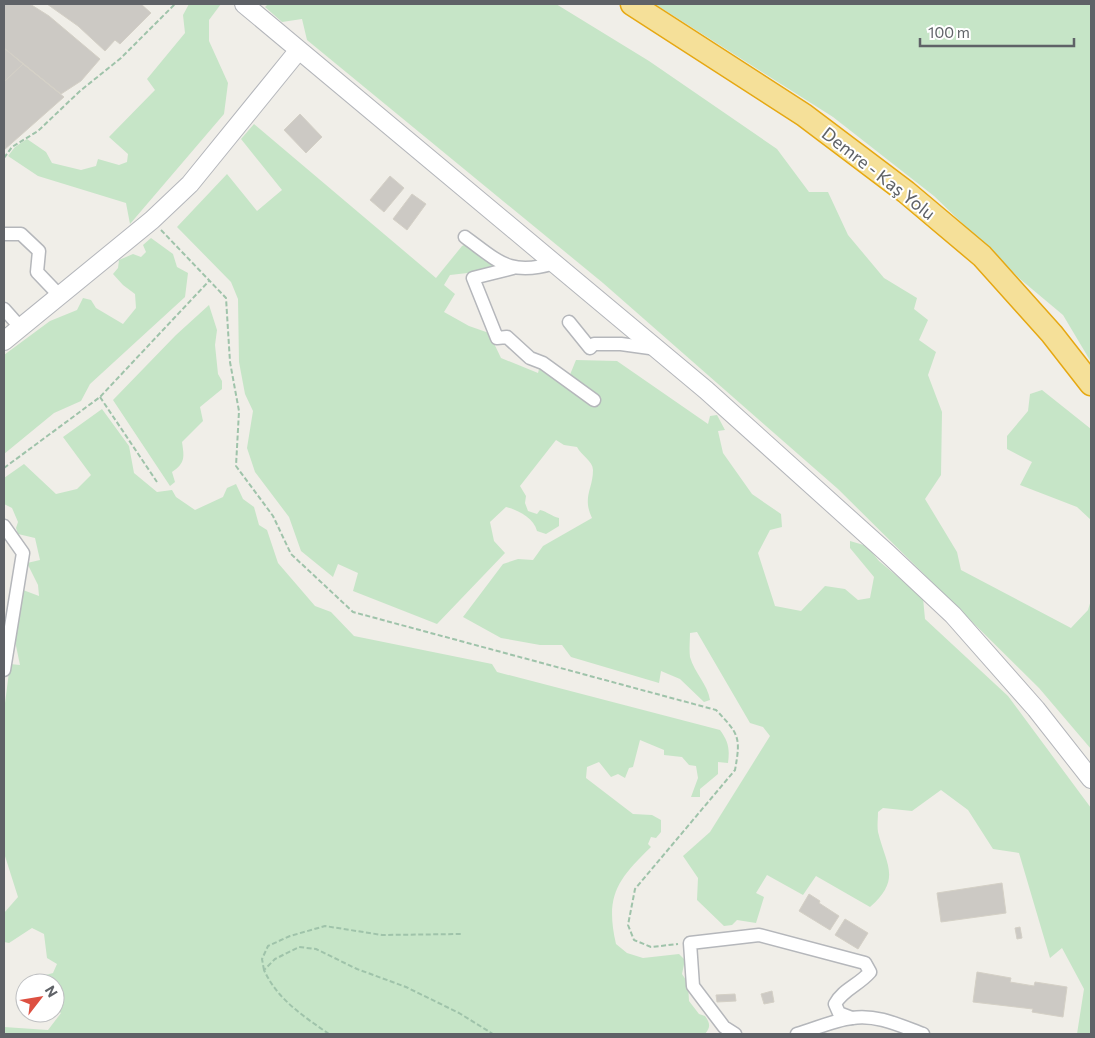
<svg xmlns="http://www.w3.org/2000/svg" width="1095" height="1038" font-family="Commissioner,sans-serif">
<style>
.green{fill:#c6e5c7}
.building{fill:#ccc9c4;stroke:#d4d0c6}
.lines{fill:none;stroke-linecap:round;stroke-linejoin:round}
.street-casing{stroke:#b5b7bb;stroke-width:15}
.secondary-casing{stroke:#b4b6bb;stroke-width:20}
.highway-casing{stroke:#e6a812;stroke-width:25}
.path{stroke:#9fc3aa;stroke-width:2;stroke-dasharray:5 2.5;stroke-linecap:butt}
.street{stroke:#fff;stroke-width:12}
.secondary{stroke:#fff;stroke-width:18}
.highway{stroke:#f5e099;stroke-width:22}
.labels{text-anchor:middle;dominant-baseline:central;stroke-width:4;stroke-linejoin:round;paint-order:stroke}
.street-label{font-size:18px;fill:#5f6267;stroke:#fff}
</style>
<rect width="100%" height="100%" fill="#f0eee8"/>
<g class="green">
<polygon points="189,4 221,4 209,20 209,41 228,83 224,114 130,224 126,203 38,176 8,156 15,147 27,139 46,152 52,163 81,170 96,166 98,159 119,165 127,162 128,154 109,137 155,90 147,79 185,33 183,15"/>
<polygon points="268,4 556,4 649,61 777,149 809,192 828,192 848,235 884,278 917,298 914,309 928,320 919,340 936,352 928,375 942,412 941,475 925,499 957,552 961,570 1071,628 1088,610 1091,600 1091,749 1039,688 838,489 603,283 307,40 302,19 282,22 265,7"/>
<polygon points="655,4 1091,4 1091,362 1063,315 1020,279 934,196 833,117"/>
<path d="M254,124L436,278L462,246L466,244L496,267L494,270L450,275L444,285L455,294L444,312L469,326L489,333L501,358L538,373L540,365L567,382L576,360L617,361L708,424L710,416L717,415L725,430L718,431L723,453L752,494L781,514L782,527L770,530L758,553L775,606L801,611L825,586L845,589L858,600L870,598L874,577L850,548V541L867,546L879,561L923,598L925,619L1008,696L1091,808V1034H1077L1084,989L1062,948L1050,958L1019,853L993,849L968,810L941,790L912,811L883,808L878,812C878,818 877,826 878,832C886,865 902,879 870,907L816,876L803,895L767,875L756,893L764,897L756,923L737,920L732,925L724,926L697,900L698,878L683,856L710,832L770,736L763,727L750,723L697,632L690,633C690,640 689,649 690,657C694,672 708,685 710,700L704,702L680,679L661,671L659,683L571,657L562,645H540L501,638L463,617L503,564L518,559L533,560L543,546L592,518C582,497 593,489 593,470C593,461 581,455 577,447L564,445L556,440L520,486L526,496L525,503L528,511L537,514L540,510C548,512 551,516 559,518V526L546,534L537,531C534,518 518,510 506,507L490,522L494,541L505,553L437,624L353,591L358,573L338,564L333,577L301,551L289,517L255,472L247,448L253,411L245,394L239,362L238,299L231,282L177,227L227,174L257,211L282,190L241,139Z"/>
<polygon points="151,238 173,254 177,267 188,273 185,297 90,384 81,401 54,413 4,454 4,355 50,321 77,310 83,298 91,300 96,308 123,324 136,308 135,294 123,285 113,274 118,268 119,260 133,254 141,257 146,252 143,245"/>
<path d="M209,305L217,330L215,345L218,374L222,381V389L200,407L203,421L182,442C184,456 186,463 172,472L175,482L170,486L113,400L176,335Z"/>
<polygon points="1042,390 1091,429 1091,520 1077,507 1020,485 1032,462 1007,449 1007,436 1028,411 1030,394"/>
<path d="M102,409L129,446L134,473L157,492L172,490L176,497L195,510L223,497L227,488L236,484L243,499L254,507L259,525L267,530L278,563L315,606L331,612L354,636L492,664L497,672L720,730C728,741 730,748 728,763L718,762V774L700,789V797H691L698,778L696,766L689,765L682,757L664,755V750L640,740L633,767L629,768L625,778L618,774L611,777L599,762L587,767L586,778L633,814L652,815L661,820V832L656,838L651,837L648,844L651,847C617,880 605,896 616,944L627,953L643,958L679,954L685,960L682,974L688,983L689,1001L699,1014L705,1016C710,1023 711,1027 705,1034H4V1027L48,1030L61,1013L55,1008V983H48L46,975L53,973L57,964L47,958L44,934L32,928L9,943L4,942V913L18,897L4,853V711L10,664L20,665L15,641L23,590L39,596L38,585L27,563L40,560L35,538L18,534L16,528L18,522L12,508L4,504V478L24,464L56,494L77,489L91,475L63,437Z"/>
</g>
<g class="building">
<polygon points="4,4 30,4 49,16 100,59 81,81 61,94 4,48"/>
<polygon points="47,4 141,4 151,13 120,44 115,40 105,51 78,26"/>
<polygon points="4,48 23,64 4,82"/>
<polygon points="23,64 64,97 4,150 4,82"/>
<polygon points="300,114 322,137 306,153 284,130"/>
<polygon points="390,176 404,188 384,212 370,200"/>
<polygon points="412,194 426,204 407,230 393,219"/>
<polygon points="1002,883 1006,913 941,922 937,893"/>
<polygon points="809,894 820,901 819,903 839,916 830,930 799,911"/>
<polygon points="845,919 868,933 858,949 835,935"/>
<polygon points="1020,927 1022,938 1017,939 1015,928"/>
<polygon points="977,972 1011,978 1010,982 1034,986 1035,982 1067,987 1063,1017 1032,1012 1033,1009 973,1002"/>
<polygon points="772,991 774,1002 764,1004 761,994"/>
<polygon points="735,994 736,1001 717,1002 716,995"/>
</g>
<g class="lines">
<g class="street-casing">
<g id="street">
<polyline points="4,234 21,234 39,251 37,272 59,295"/>
<path d="M465,237C498,261 510,277 554,263"/>
<polyline points="513,268 473,278 497,338 507,337 530,358 543,363 594,400"/>
<polyline points="4,309 20,327"/>
<polyline points="569,322 590,348 594,344 621,344 657,349"/>
<polyline points="4,526 23,553 4,670"/>
<path d="M735,1034L724,1027L693,986L690,943L759,935L865,963L870,972C859,985 842,990 835,1004L839,1013L852,1018"/>
<path d="M797,1034C815,1029 834,1020 852,1018C877,1014 901,1026 923,1034"/>
</g>
</g>
<g class="secondary-casing">
<g id="secondary">
<polyline points="244,4 706,390 887,553 953,615 1036,709 1091,779"/>
<polyline points="4,341 152,220 190,184 298,51"/>
</g>
</g>
<g class="highway-casing">
<polyline id="highway" points="632,4 804,115 906,192 982,256 1052,334 1091,384"/>
</g>
<g class="path">
<polyline points="4,158 12,147 38,131 80,91 121,58 175,4"/>
<path d="M161,230L226,298L230,362L239,411L236,466L273,516L291,554L353,612L716,710C739,734 741,737 735,770L635,889L628,925L634,940L651,947L678,944"/>
<polyline points="100,397 157,482"/>
<polyline points="4,468 100,397 209,281"/>
<polyline points="264,970 262,959 268,946 290,936 325,926 382,935 461,934"/>
<path d="M329,1034C303,1016 277,999 264,970L275,959L299,947L316,949L357,969L406,987L459,1013L493,1034"/>
</g>
<use href="#street" class="street"/>
<use href="#secondary" class="secondary"/>
<use href="#highway" class="highway"/>
</g>
<g class="labels">
<g class="street-label">
<text transform="translate(879 173) rotate(38)">Demre - Kaş Yolu</text>
</g>
</g>
<rect width="1095" height="1038" fill="none" stroke="#5f6267" stroke-width="10"/>
<g transform="translate(40 998) rotate(59)"><circle r="24" fill="#ffffff" stroke="#bfc0c2"/>
<path d="M0-4L9 19L0 12L-9 19Z" fill="#dd5041"/>
<text y="-8" font-size="14" font-weight="bold" text-anchor="middle" fill="#5f6267">N</text>
</g>
<path d="M920 38v8h154v-8" fill="none" stroke="#5f6267" stroke-width="2.5"/>
<text x="928" y="38" font-size="15" fill="#5f6267" stroke="#ffffff" stroke-width="4" paint-order="stroke">100 m</text>
</svg>
